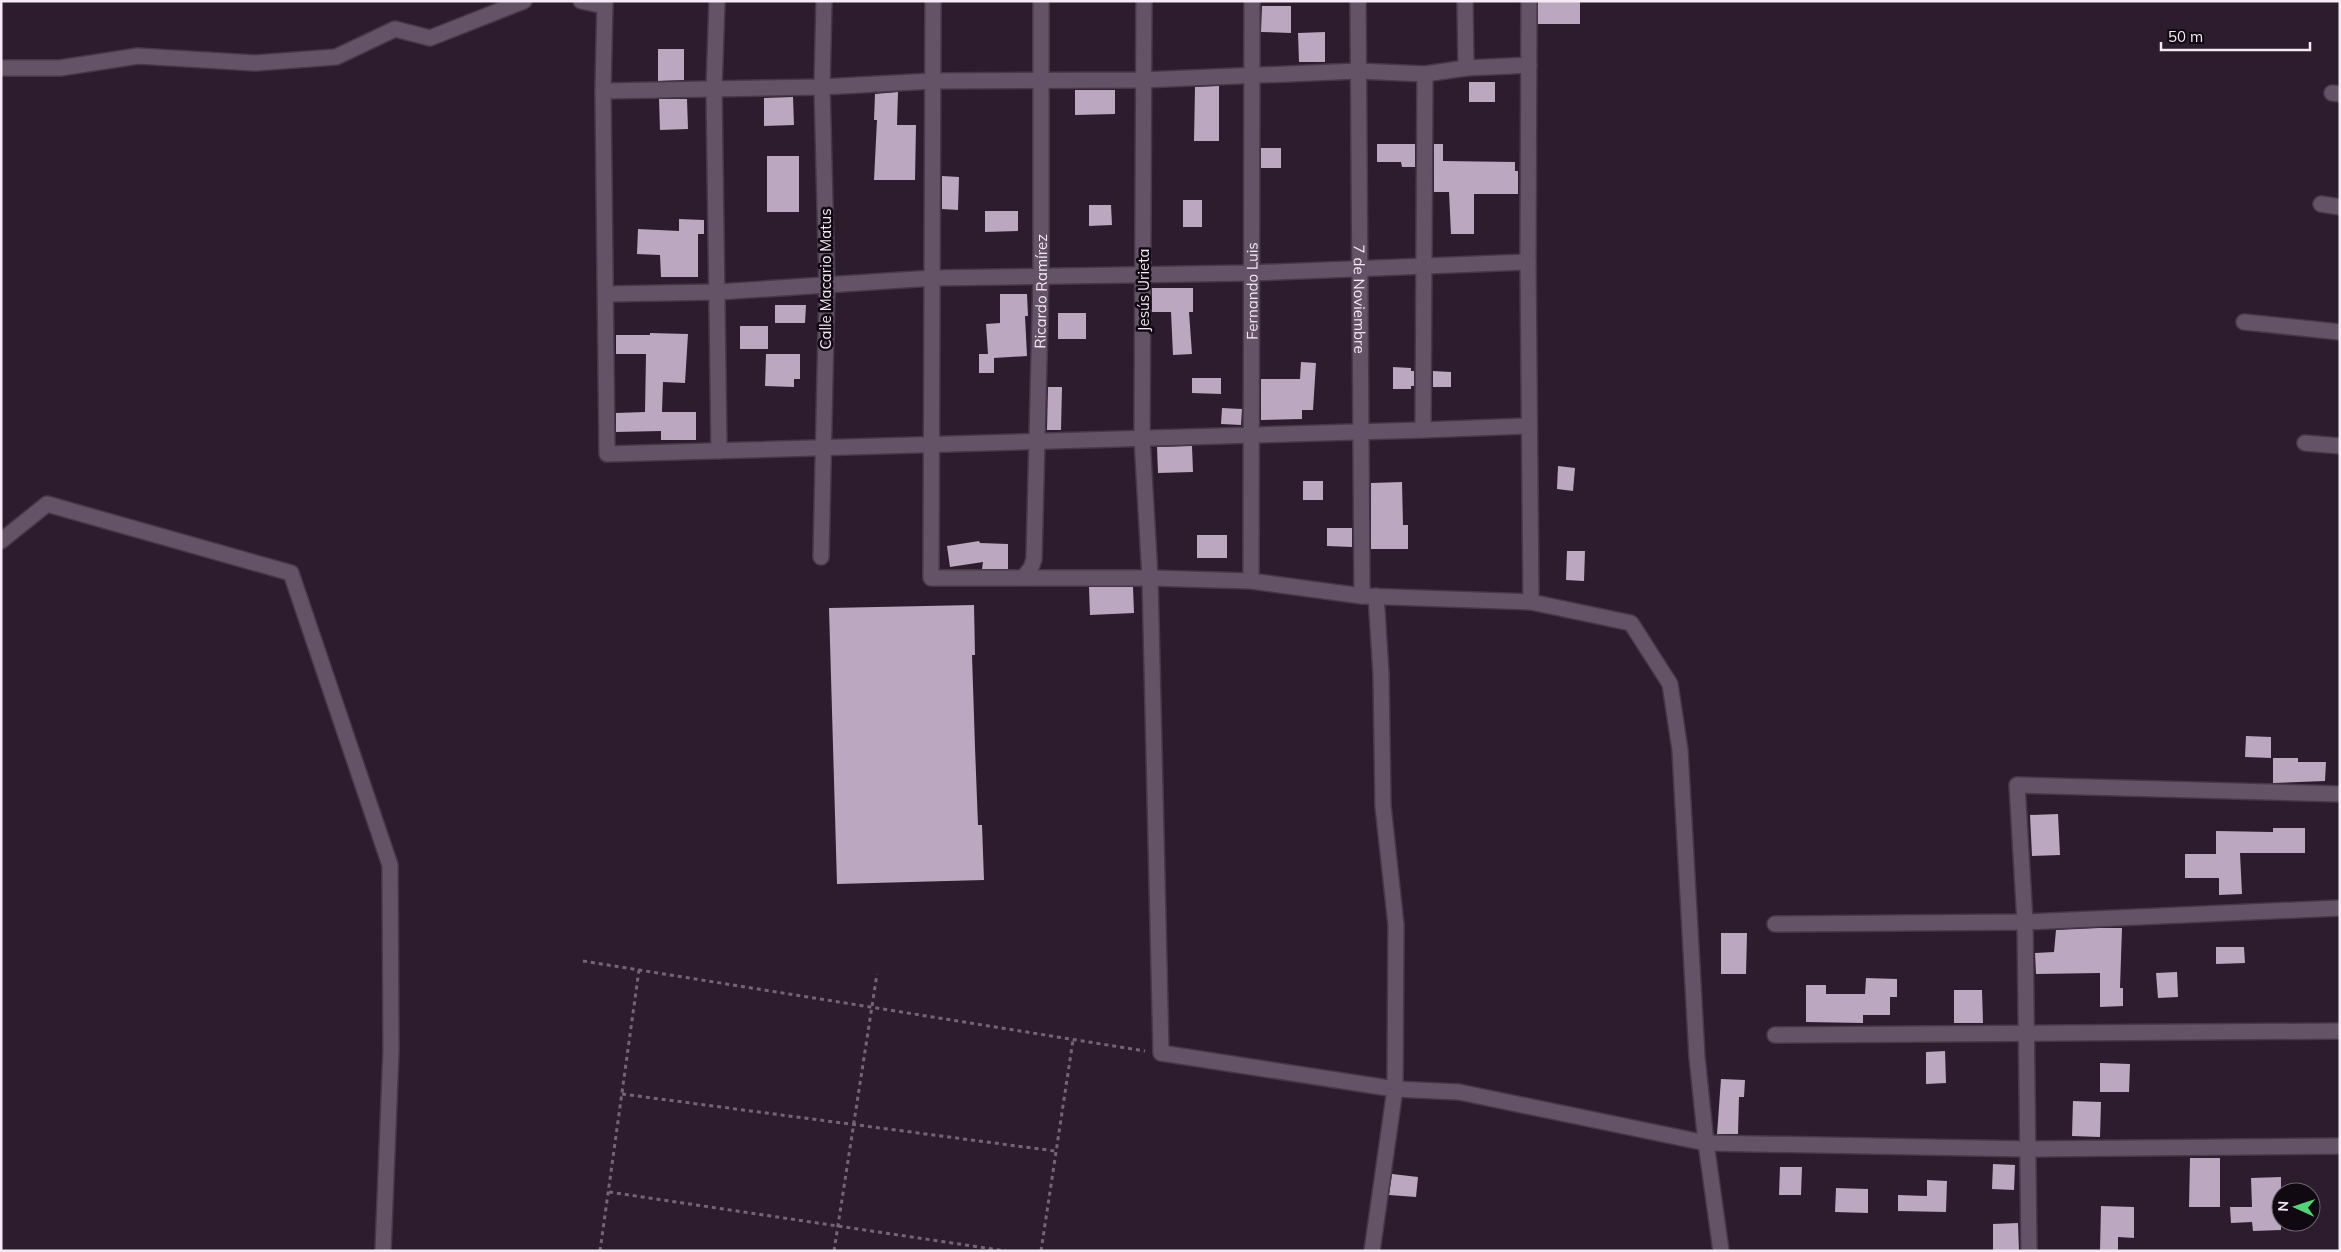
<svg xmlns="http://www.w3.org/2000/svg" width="2341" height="1252" font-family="Mulish,sans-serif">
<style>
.building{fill:#bba7bf}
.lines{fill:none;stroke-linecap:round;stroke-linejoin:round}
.street-casing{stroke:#463847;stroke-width:18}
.path{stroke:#746575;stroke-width:3;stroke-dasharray:4 4;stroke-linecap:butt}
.street{stroke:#645267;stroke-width:15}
.labels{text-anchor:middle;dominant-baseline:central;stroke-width:5;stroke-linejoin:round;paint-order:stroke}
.street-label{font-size:15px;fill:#f5eaf6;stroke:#100911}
</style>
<rect width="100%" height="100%" fill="#2c1c2e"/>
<g class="building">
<rect x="1538" y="1" width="42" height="23"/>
<polygon points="1262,6 1291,6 1291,33 1261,32"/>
<polygon points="1325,32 1325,62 1299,62 1298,33"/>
<polygon points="658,49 684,49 684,80 658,81"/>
<rect x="1469" y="82" width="26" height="20"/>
<polygon points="1219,86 1219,141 1194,141 1195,87"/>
<polygon points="1075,90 1115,90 1115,114 1075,115"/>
<polygon points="898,92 897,125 916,125 915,180 874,180 877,120 874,120 875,94"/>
<polygon points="793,97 794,125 764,126 764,98"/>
<polygon points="659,99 687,99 688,129 660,130"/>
<polygon points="1377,144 1415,144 1415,167 1402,167 1401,162 1377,162"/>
<polygon points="1434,144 1443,144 1443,161 1515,162 1515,171 1518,171 1518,194 1474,194 1474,234 1451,234 1449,192 1434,192"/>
<rect x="1261" y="148" width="20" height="20"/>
<rect x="767" y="156" width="32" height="56"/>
<polygon points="942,176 959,177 958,210 942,209"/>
<rect x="1183" y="200" width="19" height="27"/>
<polygon points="1089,205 1111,205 1112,225 1089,226"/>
<polygon points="985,211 1018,211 1018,231 985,232"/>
<polygon points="679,219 704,220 704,234 698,234 698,277 661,277 660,255 637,254 638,229 679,231"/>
<polygon points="1152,288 1193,288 1193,312 1189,312 1192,354 1173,355 1171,312 1152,312"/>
<polygon points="1000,294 1027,294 1028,316 1025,316 1027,356 994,358 994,373 979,373 979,354 988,354 986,324 1000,323"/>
<polygon points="775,305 806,305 805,323 775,323"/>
<rect x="1058" y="313" width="28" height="26"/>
<rect x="740" y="326" width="28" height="23"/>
<polygon points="650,333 688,334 685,383 663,382 662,412 696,412 696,440 661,440 661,431 616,432 616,413 645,412 646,354 616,354 616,335 650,335"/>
<polygon points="766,354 800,354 800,379 794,379 794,387 765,386"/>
<polygon points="1301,362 1316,363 1313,410 1302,410 1302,419 1261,420 1261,379 1300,379"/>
<polygon points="1393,367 1411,368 1411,371 1414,371 1414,386 1411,386 1411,389 1393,389"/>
<polygon points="1433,371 1451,372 1451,387 1433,387"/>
<polygon points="1192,378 1221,378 1221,394 1192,393"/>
<polygon points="1048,387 1062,387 1061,430 1047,430"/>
<polygon points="1222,408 1242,409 1241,425 1221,424"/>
<polygon points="1192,446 1193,472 1158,473 1157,447"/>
<polygon points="1558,466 1575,468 1573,491 1557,489"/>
<rect x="1303" y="481" width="20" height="19"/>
<polygon points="1402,482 1403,525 1408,525 1408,549 1371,549 1371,483"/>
<polygon points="1327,528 1352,528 1352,547 1327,546"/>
<rect x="1197" y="535" width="30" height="23"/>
<polygon points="979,541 980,543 1008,544 1008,569 982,569 983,562 950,567 947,546"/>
<polygon points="1567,551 1585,551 1584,581 1566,580"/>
<polygon points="1089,587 1133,587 1134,613 1090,615"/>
<polygon points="974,605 975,655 972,655 975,747 978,825 982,825 984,880 837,884 829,608"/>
<polygon points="2246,736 2271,737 2271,758 2245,757"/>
<polygon points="2273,758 2298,758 2298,762 2326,762 2325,781 2273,783"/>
<polygon points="2058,814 2060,855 2032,856 2030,815"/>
<polygon points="2273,828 2305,828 2305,853 2240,853 2242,894 2219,895 2219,878 2185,878 2185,854 2216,854 2216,831 2273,832"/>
<polygon points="2099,928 2122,928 2120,988 2123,988 2123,1006 2100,1007 2100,973 2036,974 2035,953 2054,952 2056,930"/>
<polygon points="1721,933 1747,933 1746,974 1721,974"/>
<polygon points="2216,947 2244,947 2245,963 2216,964"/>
<polygon points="2177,972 2178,997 2158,998 2156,973"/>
<polygon points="1866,978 1897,979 1897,997 1890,997 1890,1015 1863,1015 1863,1023 1806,1022 1806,985 1826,985 1826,994 1865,994"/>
<polygon points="1954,990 1982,990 1983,1023 1954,1023"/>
<polygon points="1945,1051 1946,1083 1926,1084 1926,1052"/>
<polygon points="2100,1063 2130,1064 2129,1092 2100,1092"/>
<polygon points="1721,1079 1745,1080 1744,1097 1739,1097 1738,1134 1717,1134"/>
<polygon points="2073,1101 2101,1102 2100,1137 2072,1136"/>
<polygon points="2190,1158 2220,1158 2220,1207 2189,1207"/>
<polygon points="1993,1164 2015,1165 2014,1190 1992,1189"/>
<polygon points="1780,1167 1802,1167 1801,1195 1779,1195"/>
<polygon points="1392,1174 1418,1177 1416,1197 1389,1195"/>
<polygon points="2281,1177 2281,1230 2253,1231 2252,1222 2231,1223 2230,1207 2252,1207 2251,1178"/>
<polygon points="1927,1180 1947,1181 1946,1212 1898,1211 1898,1195 1927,1196"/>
<polygon points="1836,1188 1868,1189 1868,1213 1835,1212"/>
<polygon points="2101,1206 2134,1207 2134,1238 2118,1237 2118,1251 2100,1251"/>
<polygon points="2018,1223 2019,1251 1993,1251 1993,1224"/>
</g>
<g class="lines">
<g class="street-casing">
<g id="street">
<polyline points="581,1 604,6 604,1"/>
<polyline points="605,1 603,91 607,454 1423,430"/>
<polyline points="717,1 714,89 719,451"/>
<polyline points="933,1 931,578 1150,578 1251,581 1362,596 1531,602 1631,623 1670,684 1680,750 1697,1057 1706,1143 1721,1251"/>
<polyline points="1144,1 1142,438 1150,578 1161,1053 1395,1089 1459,1092 1706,1143 2028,1149 2340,1146"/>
<path id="s1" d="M1358,1L1362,596"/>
<polyline points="1465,1 1466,68"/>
<polyline points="1529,1 1528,262 1531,602"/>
<polyline points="1,68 60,68 138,56 255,63 336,57 395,29 430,38 524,1"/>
<polyline points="1425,74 1423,430 1529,426"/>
<polyline points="603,91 822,87 933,81 1142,80 1358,71 1425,74 1466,68 1529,65"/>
<polyline points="2332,93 2340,94"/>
<polyline points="2321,204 2340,207"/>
<polyline points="606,294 718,292 933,278 1250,273 1528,262"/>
<polyline points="2244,322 2340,332"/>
<polyline points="2305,443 2340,446"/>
<polyline points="1,541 47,504 291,573 390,865 391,1050 383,1251"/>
<polyline points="821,557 827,285 822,87 824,1"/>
<path id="s2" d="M1023,578L1031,568L1034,559L1041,278V1"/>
<path id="s3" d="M1251,581L1252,1"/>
<polyline points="1775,924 2025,922 2340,908"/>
<polyline points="1775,1035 2340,1031"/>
<polyline points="1372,1251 1395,1089 1396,925 1383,806 1381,674 1376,596"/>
<polyline points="2029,1251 2025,922 2017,785 2340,794"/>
</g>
</g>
<g class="path">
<polyline points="583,961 1145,1051"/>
<polyline points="622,1094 1055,1151"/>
<polyline points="609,1192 1006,1251"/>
<polyline points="600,1251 639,970"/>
<polyline points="834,1251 877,974"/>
<polyline points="1041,1251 1073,1040"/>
</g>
<use href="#street" class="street"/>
</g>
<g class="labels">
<g class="street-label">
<text transform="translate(825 279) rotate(-90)">Calle Macario Matus</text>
<text transform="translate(1143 290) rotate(-90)">Jesús Urieta</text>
<text stroke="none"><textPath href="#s2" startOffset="290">Ricardo Ramírez</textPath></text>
<text stroke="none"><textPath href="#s3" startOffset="290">Fernando Luis</textPath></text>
<text stroke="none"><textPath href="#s1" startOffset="298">7 de Noviembre</textPath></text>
</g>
</g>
<rect width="2341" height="1252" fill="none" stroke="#f5eaf6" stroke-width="5"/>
<g transform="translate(2296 1207) rotate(273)"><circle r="24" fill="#100911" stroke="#6c636d"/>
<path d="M0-4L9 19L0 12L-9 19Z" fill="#50d674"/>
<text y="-8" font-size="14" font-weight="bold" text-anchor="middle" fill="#f5eaf6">N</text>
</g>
<path d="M2161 42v8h149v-8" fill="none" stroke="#f5eaf6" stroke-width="2.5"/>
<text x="2168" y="42" font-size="15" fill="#f5eaf6" stroke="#100911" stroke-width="4" paint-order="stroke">50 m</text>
</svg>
